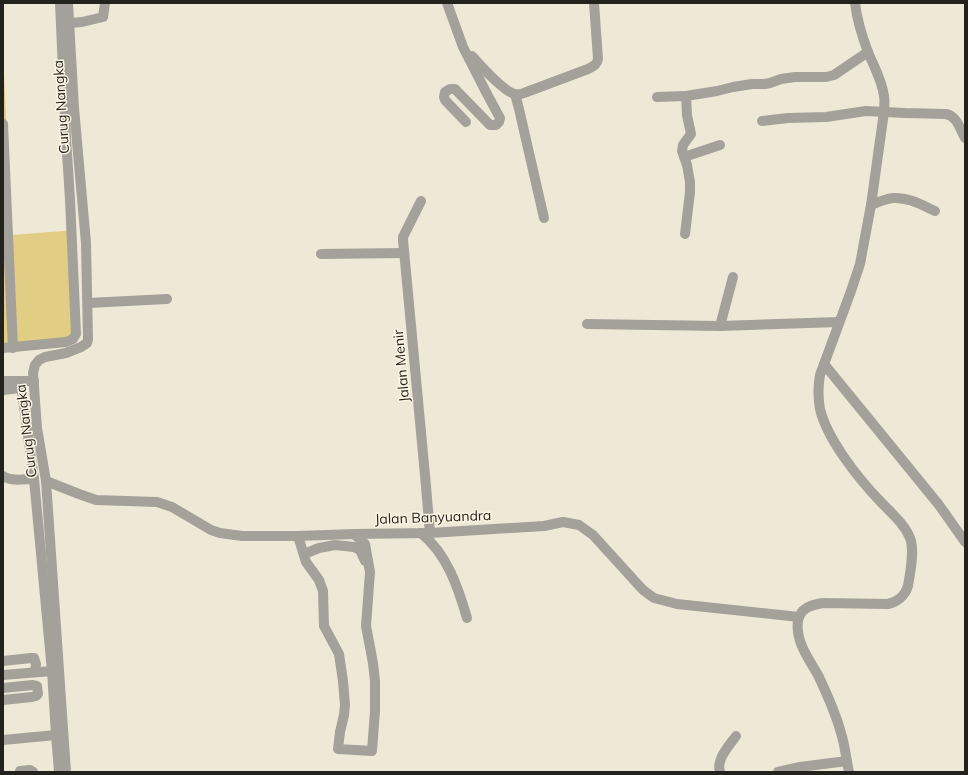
<svg xmlns="http://www.w3.org/2000/svg" width="968" height="775" font-family="Mulish,sans-serif">
<style>
.green{fill:#e2cd85}
.lines{fill:none;stroke-linecap:round;stroke-linejoin:round}
.minor{stroke:#a4a19a;stroke-width:10}
.labels{text-anchor:middle;dominant-baseline:central;stroke-width:3;stroke-linejoin:round;paint-order:stroke}
.street-label{font-size:14px;fill:#24221c;stroke:#fbf6e4}
</style>
<rect width="100%" height="100%" fill="#eee9d7"/>
<polygon class="green" points="3,53 12,235 76,230 77,339 3,349"/>
<g class="lines">
<g class="minor">
<polyline points="447,3 463,47 486,92 500,118 499,122 496,125 490,125 455,89 450,89 445,92 444,97 445,100 466,122"/>
<polyline points="70,23 82,22 103,17 105,3"/>
<path d="M472,56C480,65 503,91 515,94C517,95 521,94 524,93L588,69C593,66 597,65 598,59L594,3"/>
<polyline points="515,94 519,109 544,218"/>
<polyline points="657,97 686,96"/>
<path d="M762,121L788,118L826,117L866,111L905,113L946,114C957,116 960,129 965,138"/>
<polyline points="3,124 13,348"/>
<polyline points="684,157 720,145"/>
<polyline points="421,201 403,237 403,240 425,475 430,533"/>
<path d="M871,205C878,202 885,199 893,198C908,197 922,205 935,211"/>
<polyline points="685,234 690,192 690,182 687,165 682,151 683,145 691,134 687,115 686,96 717,91 733,87 752,84 765,84 770,83 781,79 795,77 826,77 834,75 868,52"/>
<polyline points="321,254 404,253"/>
<polyline points="88,303 167,299"/>
<polyline points="587,324 720,326 839,322"/>
<polyline points="720,326 733,277"/>
<polyline points="3,348 66,342 73,339 76,334 70,199 66,138 60,3"/>
<polyline points="824,364 939,505 965,542"/>
<polyline points="3,381 34,381"/>
<polyline points="3,390 20,388 22,392 34,479 52,671 3,675"/>
<path d="M3,476C11,482 25,479 34,479"/>
<polyline points="46,481 79,494 96,500 157,502 172,507 211,530 220,533 242,536 298,536 354,534 430,533 544,526 563,522 579,525 593,535 643,590 654,598 677,604 799,617"/>
<path d="M421,533C447,554 458,587 467,618"/>
<polyline points="298,536 306,562 319,580 323,591 324,626 339,654 343,681 345,705 344,715 340,732 338,749 372,751 375,711 375,681 373,663 366,626 370,572 365,544 354,534"/>
<polyline points="304,554 319,548 335,545 354,547 360,550 365,561"/>
<polyline points="3,661 31,658 34,658 36,664 35,672"/>
<polyline points="3,688 33,685 37,686 38,694 36,696 32,697 3,700"/>
<polyline points="56,735 59,772"/>
<polyline points="3,740 56,735 52,671"/>
<polyline points="20,771 30,770 33,772"/>
<polyline points="66,772 46,481 37,428 33,373 35,365 39,360 45,357 66,353 81,347 87,343 88,339 86,243 74,108 68,3"/>
<path d="M720,772C716,759 729,746 736,736"/>
<polyline points="778,772 800,767 847,761"/>
<path d="M849,772C846,759 845,745 841,733C836,714 826,692 818,675C809,659 795,641 798,621C800,608 811,605 823,603L888,604C897,602 905,596 908,586C910,573 915,551 910,538C904,523 890,512 879,500C858,478 827,439 820,409C818,398 818,386 820,375L851,291L860,264L871,205L884,112C884,107 885,101 884,96C882,80 874,67 868,52C862,36 857,20 855,3"/>
</g>
</g>
<g class="labels">
<g class="street-label">
<text transform="translate(61 107) rotate(-94)">Curug Nangka</text>
<text transform="translate(401 366) rotate(-95)">Jalan Menir</text>
<text transform="translate(26 431) rotate(-97)">Curug Nangka</text>
<text transform="translate(433 517) rotate(-2)">Jalan Banyuandra</text>
</g>
</g>
<rect width="968" height="775" fill="none" stroke="#24221c" stroke-width="8"/>
</svg>
